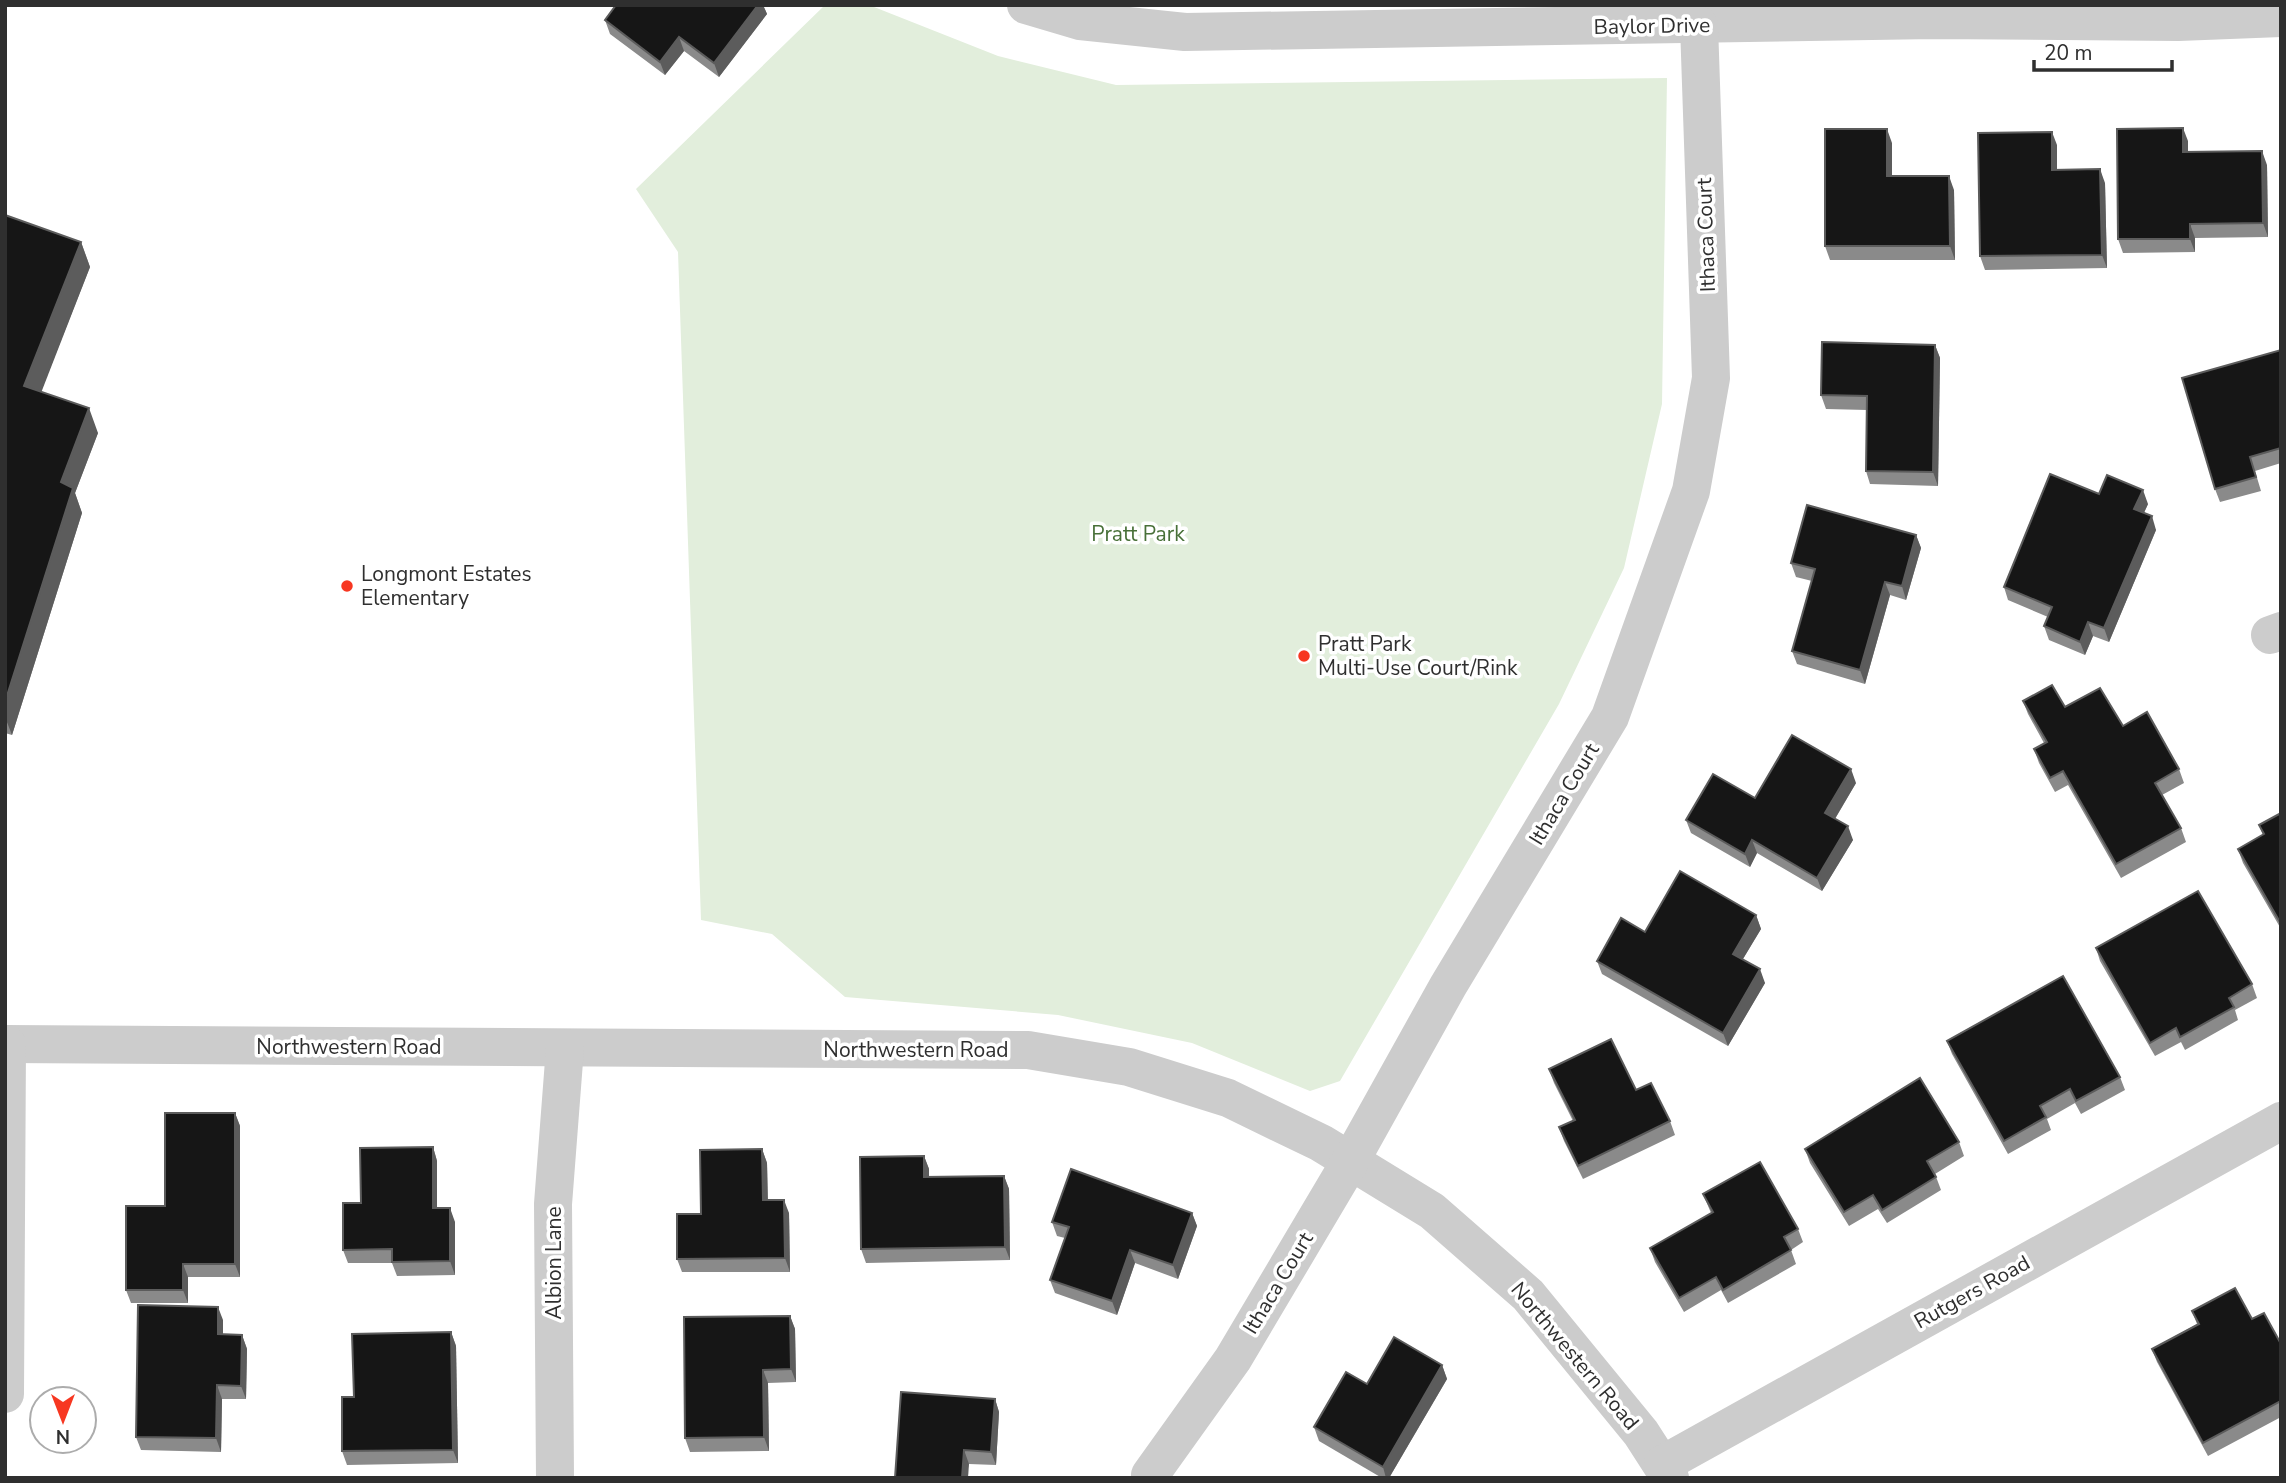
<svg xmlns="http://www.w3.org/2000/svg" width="2286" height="1483" font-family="'Nunito Sans',sans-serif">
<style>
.green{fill:#e2eedc}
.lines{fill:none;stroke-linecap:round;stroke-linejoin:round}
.minor{stroke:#ccc;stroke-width:38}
.wall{fill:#8a8a8a}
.shaded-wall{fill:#5c5c5c}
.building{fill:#161616;stroke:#5c5c5c;stroke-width:2}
.poi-dot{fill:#f73721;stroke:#fff;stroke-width:2.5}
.labels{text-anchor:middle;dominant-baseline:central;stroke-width:7;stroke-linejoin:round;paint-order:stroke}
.street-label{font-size:21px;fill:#2f2f2f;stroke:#fff}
.park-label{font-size:21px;fill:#487038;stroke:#fff}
.poi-label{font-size:21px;fill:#2f2f2f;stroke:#fff;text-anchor:start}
</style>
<rect width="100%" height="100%" fill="#fff"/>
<polygon class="green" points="825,5 869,5 998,56 1116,85 1667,78 1662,404 1624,568 1559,704 1340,1081 1310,1091 1192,1043 1058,1015 845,997 772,934 701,920 678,252 636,189"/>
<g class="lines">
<g class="minor">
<polyline points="1026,5 1080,21 1185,32 1934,20 2178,22 2281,18"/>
<polyline points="2270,635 2281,631"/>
<polyline points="5,1044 1028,1050 1129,1067 1228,1098 1321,1143 1432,1211 1528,1295 1641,1433 1670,1478"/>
<polyline points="5,1394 7,1044"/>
<polyline points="1663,1464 2281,1121"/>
<polyline points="1150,1475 1233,1359 1351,1160 1448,986 1610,717 1691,491 1711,378 1699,25"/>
<polyline points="555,1478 553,1204 565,1048"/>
</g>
</g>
<g class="wall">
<polygon points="616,5 763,5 767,14 719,77 684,51 665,75 610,34 605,20"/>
<polygon points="2188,141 2188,152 2267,165 2268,237 2195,238 2195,252 2123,253 2118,239"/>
<polygon points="1892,143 1892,176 1954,190 1955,260 1830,260 1825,246"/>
<polygon points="2057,145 2057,170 2105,183 2107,268 1985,270 1980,256"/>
<polygon points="5,215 81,242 90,267 41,391 98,433 75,493 82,513 12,735 5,733"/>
<polygon points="1935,345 1940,358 1938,486 1870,484 1866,471 1867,410 1826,409 1821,395"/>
<polygon points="2281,350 2281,463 2255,471 2261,491 2220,502 2215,489"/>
<polygon points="2099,494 2148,504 2144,513 2156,530 2109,642 2093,636 2085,655 2049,640 2044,626 2048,617 2008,600 2004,587"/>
<polygon points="1916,535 1921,548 1906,600 1890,595 1865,684 1797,664 1792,651 1812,581 1796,577 1791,563"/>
<polygon points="2023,701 2065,707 2123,726 2179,769 2184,783 2162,795 2181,828 2186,842 2121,878 2068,785 2055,792 2039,763 2034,749 2044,743 2028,714"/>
<polygon points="1856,783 1835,819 1853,840 1822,891 1757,853 1750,867 1691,833 1686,820 1755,798"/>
<polygon points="2281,813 2281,929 2243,863 2238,849 2263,835 2259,825"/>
<polygon points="1756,915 1761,929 1743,959 1765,983 1728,1046 1602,974 1597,961 1645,932"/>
<polygon points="2096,948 2252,984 2257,998 2235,1010 2238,1020 2185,1050 2181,1042 2155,1056 2100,961"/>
<polygon points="1947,1041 2120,1077 2125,1090 2081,1114 2075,1103 2047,1119 2051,1130 2008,1154 1952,1054"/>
<polygon points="1549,1069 1636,1090 1670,1121 1675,1135 1583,1179 1564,1141 1559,1127 1573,1121 1554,1083"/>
<polygon points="235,1113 240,1126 240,1277 188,1277 188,1303 131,1303 126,1290 165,1206"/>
<polygon points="1959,1142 1964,1156 1935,1174 1941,1190 1887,1223 1878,1209 1849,1226 1810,1163 1805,1149"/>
<polygon points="433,1147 437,1161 437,1208 455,1222 455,1275 397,1276 392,1263 348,1263 343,1250 361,1203"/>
<polygon points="762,1149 767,1163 768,1200 789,1213 790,1272 682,1272 677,1259 701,1214"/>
<polygon points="924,1156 929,1169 929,1177 1004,1176 1009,1189 1010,1260 866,1263 861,1249"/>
<polygon points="1703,1194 1798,1229 1803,1242 1791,1250 1796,1264 1728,1303 1721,1290 1684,1312 1655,1262 1650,1248 1711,1213"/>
<polygon points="1192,1213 1197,1226 1178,1279 1135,1263 1117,1315 1055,1293 1050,1280 1065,1238 1057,1236 1052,1222"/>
<polygon points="2192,1311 2252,1319 2281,1344 2281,1417 2208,1456 2157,1362 2152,1349 2197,1324"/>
<polygon points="790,1316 795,1329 796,1382 768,1383 769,1451 690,1452 685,1438"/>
<polygon points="223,1320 223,1334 242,1335 247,1349 246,1399 222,1399 221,1452 141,1450 136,1437"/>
<polygon points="451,1332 456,1346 458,1463 347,1465 342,1451 354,1397"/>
<polygon points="1442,1365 1447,1379 1389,1478 1382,1478 1319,1441 1314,1427 1367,1384"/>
<polygon points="995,1399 999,1412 996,1465 969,1464 895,1478"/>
</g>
<g class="shaded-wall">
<polygon points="758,5 763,5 767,14 719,77 714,63"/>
<polygon points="679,37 684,51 665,75 660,62"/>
<polygon points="2183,128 2188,141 2188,166 2183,152"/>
<polygon points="1887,129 1892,143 1892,190 1887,176"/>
<polygon points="2052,132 2057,145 2057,184 2052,170"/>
<polygon points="2262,151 2267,165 2268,237 2263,223"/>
<polygon points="2100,169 2105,183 2107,268 2102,255"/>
<polygon points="1949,176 1954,190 1955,260 1950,246"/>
<polygon points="2190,224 2195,238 2195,252 2190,239"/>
<polygon points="81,242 90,267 34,411 24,386"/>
<polygon points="1935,345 1940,358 1938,486 1933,472"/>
<polygon points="89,408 98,433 75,493 82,513 12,735 5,717 5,702 61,482"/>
<polygon points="2143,490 2148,504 2139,523 2134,509"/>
<polygon points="2152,516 2156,530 2109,642 2104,628"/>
<polygon points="1916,535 1921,548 1906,600 1902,586"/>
<polygon points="1885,582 1890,595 1865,684 1860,670"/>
<polygon points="2088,622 2093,636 2085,655 2080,642"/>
<polygon points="1851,769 1856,783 1830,827 1825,813"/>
<polygon points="1848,826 1853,840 1822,891 1817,878"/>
<polygon points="1752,840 1757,853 1750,867 1745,854"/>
<polygon points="1756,915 1761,929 1738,967 1733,954"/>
<polygon points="1760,969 1765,983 1728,1046 1723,1033"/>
<polygon points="235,1113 240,1126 240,1277 235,1264"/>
<polygon points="433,1147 437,1161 437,1222 433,1208"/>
<polygon points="762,1149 767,1163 768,1213 763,1200"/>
<polygon points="924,1156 929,1169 929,1191 924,1177"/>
<polygon points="1004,1176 1009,1189 1010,1260 1005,1247"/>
<polygon points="784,1200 789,1213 790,1272 785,1258"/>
<polygon points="450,1208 455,1222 455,1275 450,1261"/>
<polygon points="1192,1213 1197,1226 1178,1279 1173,1265"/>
<polygon points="1130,1250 1135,1263 1117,1315 1112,1301"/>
<polygon points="183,1264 188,1277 188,1303 183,1290"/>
<polygon points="218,1307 223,1320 223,1348 218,1334"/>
<polygon points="790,1316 795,1329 796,1382 791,1369"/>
<polygon points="451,1332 456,1346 458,1463 453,1450"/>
<polygon points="242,1335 247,1349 246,1399 241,1386"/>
<polygon points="1442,1365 1447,1379 1389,1478 1386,1478 1383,1467"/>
<polygon points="763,1370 768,1383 769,1451 764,1437"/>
<polygon points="217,1385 222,1399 221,1452 216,1438"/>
<polygon points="995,1399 999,1412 996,1465 991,1452"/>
<polygon points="964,1450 969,1464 968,1478 962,1478"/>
</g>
<g class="building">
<polygon points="616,5 758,5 714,63 679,37 660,62 605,20"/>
<polygon points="2183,128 2183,152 2262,151 2263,223 2190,224 2190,239 2118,239 2117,129"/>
<polygon points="1825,129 1887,129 1887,176 1949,176 1950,246 1825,246"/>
<polygon points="2052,132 2052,170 2100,169 2102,255 1980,256 1978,133"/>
<polygon points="5,215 81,242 24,386 89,408 61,482 73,488 5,702"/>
<polygon points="1822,342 1935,345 1933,472 1866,471 1867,396 1821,395"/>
<polygon points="2281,350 2281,448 2250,457 2256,477 2215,489 2182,378"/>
<polygon points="2050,474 2099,494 2107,475 2143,490 2134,509 2152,516 2104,628 2088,622 2080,642 2044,626 2052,607 2004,587"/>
<polygon points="1807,505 1916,535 1902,586 1885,582 1860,670 1792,651 1815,569 1791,563"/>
<polygon points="2052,685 2065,707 2100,688 2123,726 2147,712 2179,769 2155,783 2181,828 2116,864 2063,771 2050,778 2034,749 2047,742 2023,701"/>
<polygon points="1792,735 1851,769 1825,813 1848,826 1817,878 1752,840 1745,854 1686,820 1713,774 1755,798"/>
<polygon points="2281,813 2281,924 2238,849 2264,834 2259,825"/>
<polygon points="1680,871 1756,915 1733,954 1760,969 1723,1033 1597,961 1621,918 1645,932"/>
<polygon points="2198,891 2252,984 2229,998 2234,1007 2180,1037 2176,1028 2150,1043 2096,948"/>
<polygon points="2063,976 2120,1077 2076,1101 2070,1089 2040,1106 2046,1117 2004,1141 1947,1041"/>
<polygon points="1611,1039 1636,1090 1651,1083 1670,1121 1578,1166 1559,1127 1575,1120 1549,1069"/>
<polygon points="1920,1078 1959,1142 1927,1161 1936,1177 1882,1210 1873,1195 1844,1212 1805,1149"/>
<polygon points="165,1113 235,1113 235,1264 183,1264 183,1290 126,1290 126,1206 165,1206"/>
<polygon points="433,1147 433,1208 450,1208 450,1261 392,1262 392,1249 343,1250 343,1203 361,1203 360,1148"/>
<polygon points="762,1149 763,1200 784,1200 785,1258 677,1259 677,1214 701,1214 700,1150"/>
<polygon points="924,1156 924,1177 1004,1176 1005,1247 861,1249 860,1157"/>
<polygon points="1760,1162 1798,1229 1784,1237 1791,1250 1723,1290 1716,1277 1679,1298 1650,1248 1713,1212 1703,1194"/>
<polygon points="1071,1169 1192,1213 1173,1265 1130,1250 1112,1301 1050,1280 1069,1227 1052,1222"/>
<polygon points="2235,1288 2252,1319 2264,1313 2281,1344 2281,1401 2203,1443 2152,1349 2199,1324 2192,1311"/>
<polygon points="138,1305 218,1307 218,1334 242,1335 241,1386 217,1385 216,1438 136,1437"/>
<polygon points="790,1316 791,1369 763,1370 764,1437 685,1438 684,1317"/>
<polygon points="451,1332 453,1450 342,1451 342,1397 354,1397 352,1334"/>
<polygon points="1394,1337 1442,1365 1383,1467 1314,1427 1346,1372 1367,1384"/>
<polygon points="901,1392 995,1399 991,1452 964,1450 962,1478 895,1478"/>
</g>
<g class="poi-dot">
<circle cx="347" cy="586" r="7"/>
<circle cx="1304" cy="656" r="7"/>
</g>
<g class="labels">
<g class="street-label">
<text transform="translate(1652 26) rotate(-1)">Baylor Drive</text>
<text transform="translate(1706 235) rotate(-92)">Ithaca Court</text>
<text transform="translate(1564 794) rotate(-59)">Ithaca Court</text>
<text x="349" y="1047">Northwestern Road</text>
<text x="916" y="1050">Northwestern Road</text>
<text transform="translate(554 1263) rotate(-90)">Albion Lane</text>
<text transform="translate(1278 1283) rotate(-59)">Ithaca Court</text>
<text transform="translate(1972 1292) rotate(-29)">Rutgers Road</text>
<text transform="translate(1575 1356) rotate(50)">Northwestern Road</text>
</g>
<g class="park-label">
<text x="1138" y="534">Pratt Park</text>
</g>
<g class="poi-label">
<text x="361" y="574">Longmont Estates<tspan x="361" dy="24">Elementary</tspan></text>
<text x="1318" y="644">Pratt Park<tspan x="1318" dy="24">Multi-Use Court/Rink</tspan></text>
</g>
</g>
<rect width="2286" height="1483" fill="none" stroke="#2f2f2f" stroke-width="14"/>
<g transform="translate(63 1420) rotate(180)"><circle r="33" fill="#ffffff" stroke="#acacac" stroke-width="2"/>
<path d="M0-5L12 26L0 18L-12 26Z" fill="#f73721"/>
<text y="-10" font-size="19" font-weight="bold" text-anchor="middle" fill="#2f2f2f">N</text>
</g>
<path d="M2034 60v10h138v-10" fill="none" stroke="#2f2f2f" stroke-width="3.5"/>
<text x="2044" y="60" font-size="21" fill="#2f2f2f" stroke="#ffffff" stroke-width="5" paint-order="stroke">20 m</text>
</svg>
